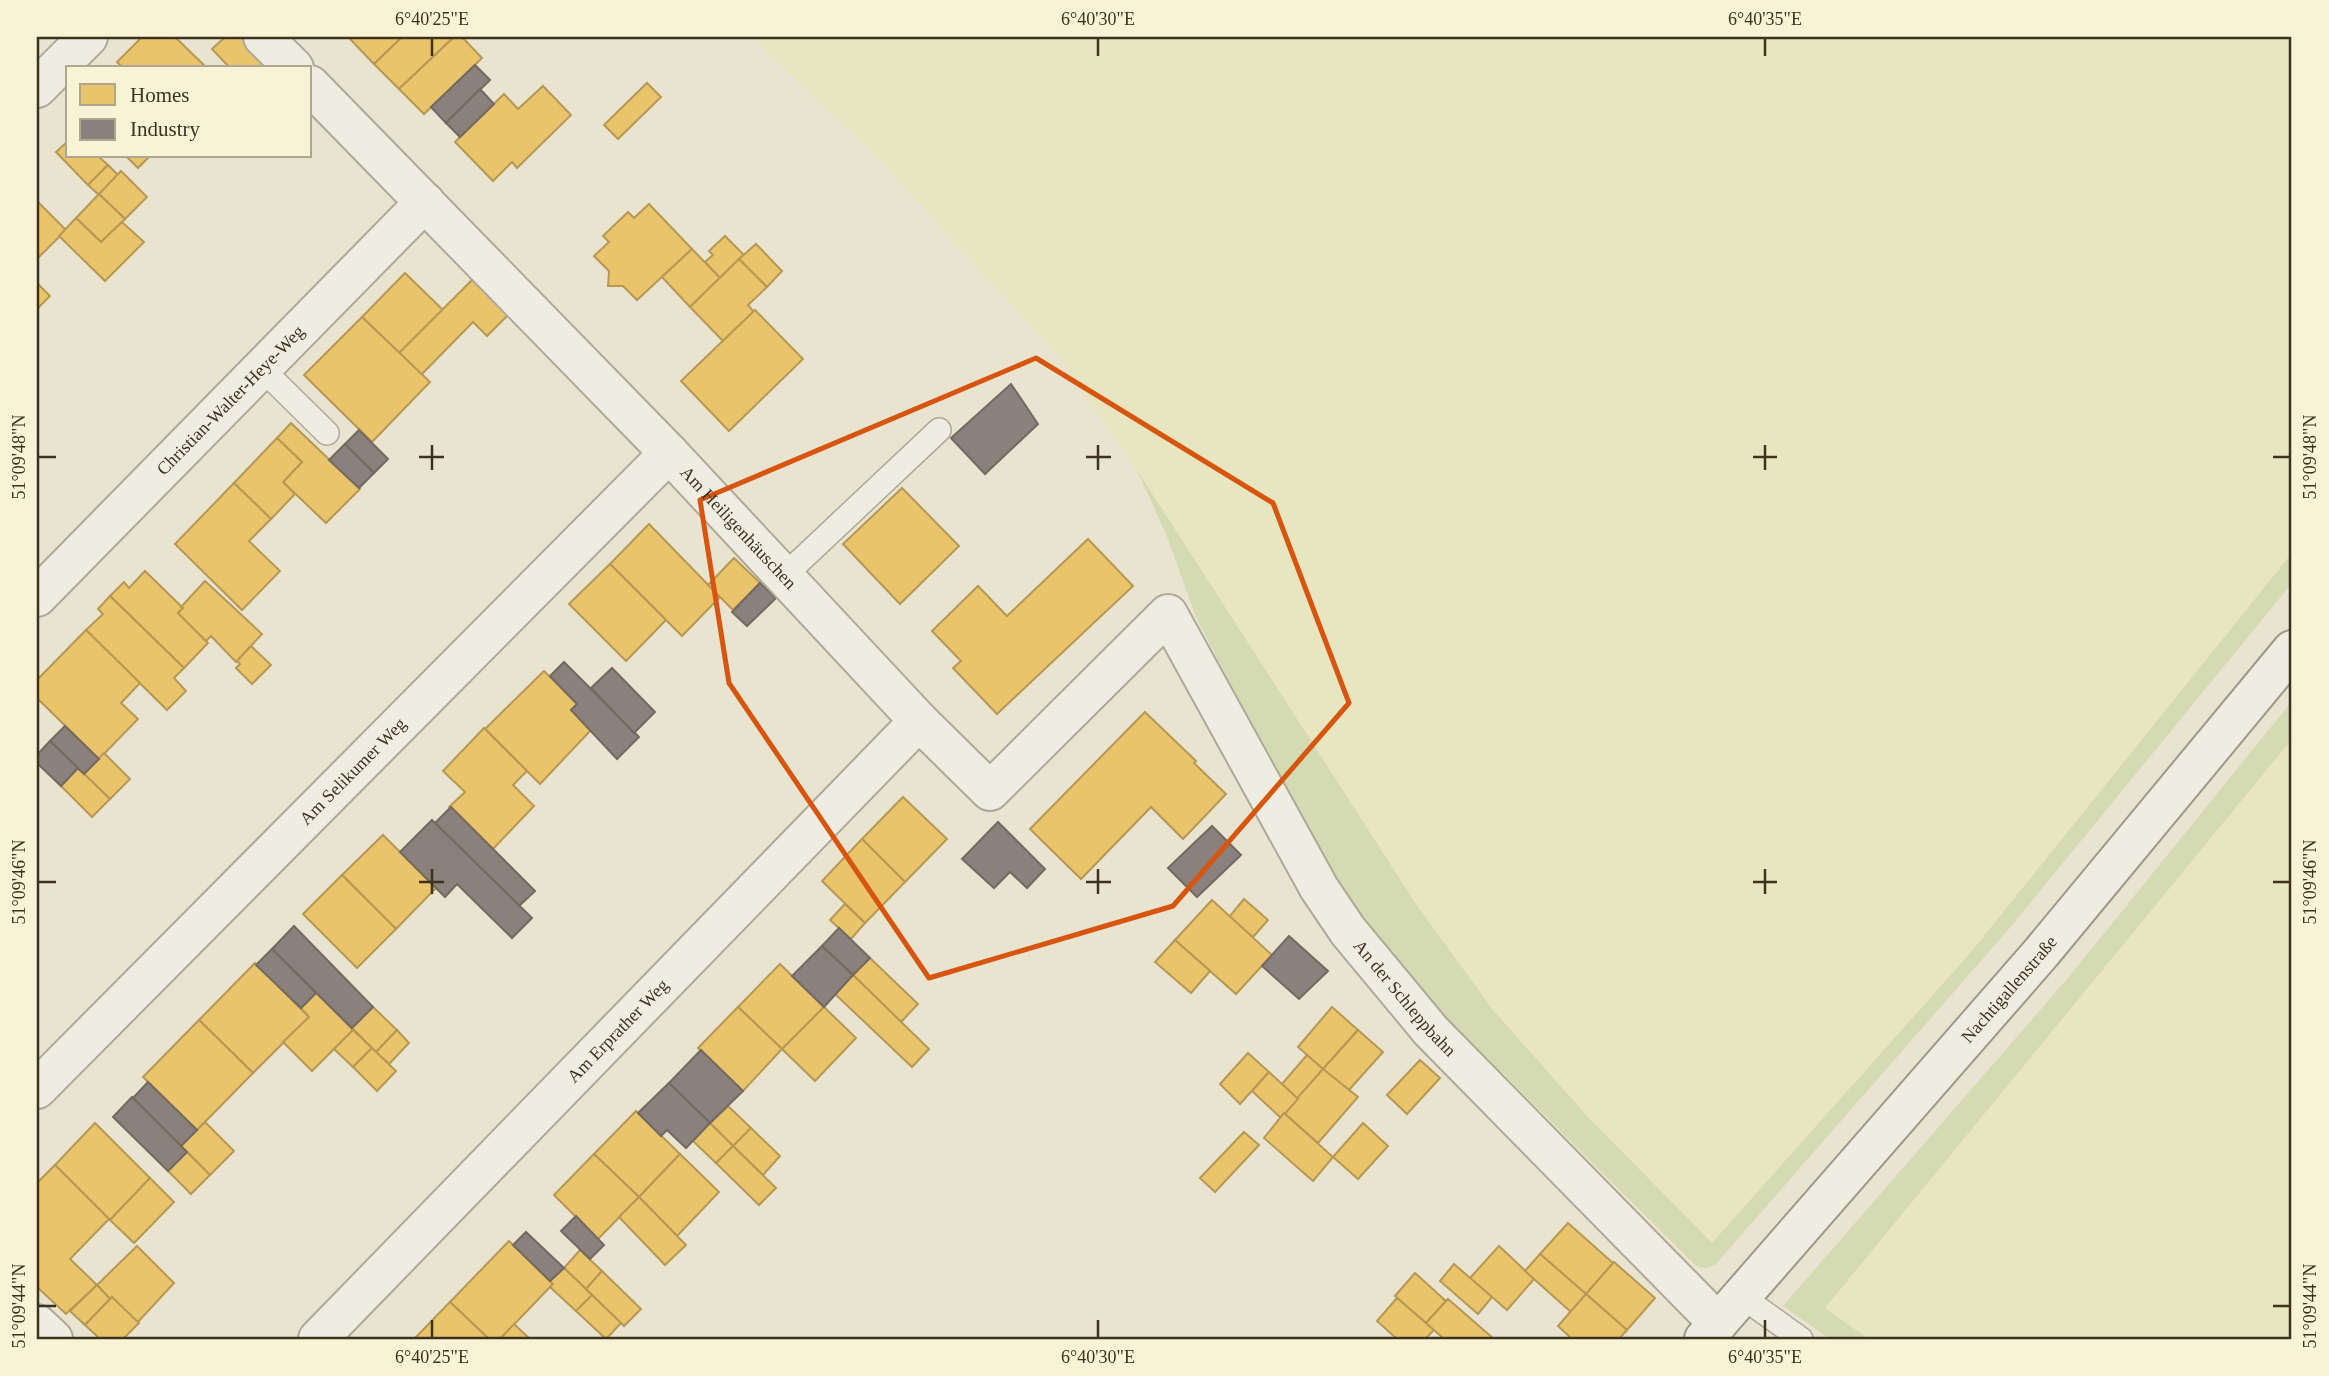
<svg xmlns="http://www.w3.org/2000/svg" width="2329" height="1376" font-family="Georgia,serif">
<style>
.farmland{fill:#e8e6c0}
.green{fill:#d4dab1}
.homes{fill:#e9c46a;stroke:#b69854;stroke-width:2}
.industry{fill:#8a817c;stroke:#736960;stroke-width:2}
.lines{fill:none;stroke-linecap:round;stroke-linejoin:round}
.service-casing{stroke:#aea898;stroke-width:26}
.minor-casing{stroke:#aea898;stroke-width:42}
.secondary-casing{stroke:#9d9888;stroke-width:42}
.service{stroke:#efede2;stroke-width:23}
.minor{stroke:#efede2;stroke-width:38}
.secondary{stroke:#efede2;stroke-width:38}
.marked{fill:none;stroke:#d7550e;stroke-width:5;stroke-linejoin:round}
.ticks{fill:none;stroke:#3e321f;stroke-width:2.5}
.labels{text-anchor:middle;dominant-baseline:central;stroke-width:7;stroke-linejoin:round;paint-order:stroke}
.street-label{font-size:18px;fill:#3e321f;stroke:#f8f3d6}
.neatline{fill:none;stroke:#3e321f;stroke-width:2.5}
.ticks-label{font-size:18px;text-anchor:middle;fill:#3e321f}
</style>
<rect width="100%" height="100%" fill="#e8e4d0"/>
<g class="farmland">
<polygon points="751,37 2292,37 2292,553 1971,952 1712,1243 1587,1116 1492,1009 1414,901 1137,470 1056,354 879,159"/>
<polygon points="2292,739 2292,1339 1869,1339 1825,1308"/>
</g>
<g class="green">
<polygon points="1137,470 1414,901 1492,1009 1587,1116 1712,1243 1971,952 2292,553 2292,583 2008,930 1715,1265 1706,1268 1696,1266 1446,1017 1362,920 1309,838 1196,617 1166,534"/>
<polygon points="2292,701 2292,739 1825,1308 1869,1339 1830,1339 1783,1306 2068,978"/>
</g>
<g class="homes">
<polygon points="142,37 175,37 207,68 123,68 117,62"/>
<polygon points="225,37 247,37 278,68 230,68 212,49"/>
<polygon points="352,37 402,37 374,64 350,39"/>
<polygon points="402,37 454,37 399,89 374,64"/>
<polygon points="454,37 462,37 482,58 424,114 399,89"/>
<polygon points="647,83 661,97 618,139 604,125"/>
<polygon points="543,86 571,115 517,168 512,162 493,181 455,142 504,94 518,109"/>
<polygon points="68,141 68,156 98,156 108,165 88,185 56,152"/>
<polygon points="126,156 150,156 138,168"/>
<polygon points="108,165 118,175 99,195 88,185"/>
<polygon points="121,171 147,197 125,219 99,194"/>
<polygon points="99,194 125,219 101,242 76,218"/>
<polygon points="37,201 66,230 37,259"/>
<polygon points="649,204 692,249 637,300 623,286 608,286 609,271 594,256 609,242 603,236 628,212 634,218"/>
<polygon points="76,218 101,242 122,222 144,242 105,281 59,236"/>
<polygon points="725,236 744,255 720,278 705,262 713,255 709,251"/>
<polygon points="756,244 782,271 767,287 739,259"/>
<polygon points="692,249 720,278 690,307 662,277"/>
<polygon points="739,259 767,287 748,305 754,312 723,341 690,307"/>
<polygon points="405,273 443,310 399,353 362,317"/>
<polygon points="475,277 511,312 487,336 473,322 421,375 399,353"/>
<polygon points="37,283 50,296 37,309"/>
<polygon points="755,310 803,359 729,431 681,381"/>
<polygon points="362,317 430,382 372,442 304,375"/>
<polygon points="291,423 360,489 326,523 283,482 302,462 277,438"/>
<polygon points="277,438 302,462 283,482 295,494 271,519 234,483"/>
<polygon points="234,483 271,519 249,541 280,571 242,610 175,544"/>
<polygon points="902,488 959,546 900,604 843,544"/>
<polygon points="649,524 720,597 682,636 610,564"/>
<polygon points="1088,539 1133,586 997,714 953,668 961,661 932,631 978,586 1007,616"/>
<polygon points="734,558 760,583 733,610 708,585"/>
<polygon points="610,564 666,620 626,661 569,604"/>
<polygon points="145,571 183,608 178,613 208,643 184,668 110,596 124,582 129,588"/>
<polygon points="205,581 262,634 236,662 211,636 206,641 178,613 183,608 181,607"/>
<polygon points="110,596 184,668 174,678 186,691 167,710 86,630 103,614 98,609"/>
<polygon points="86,630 140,683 121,703 138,719 99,759 37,698 37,680"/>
<polygon points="251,646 271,665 252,684 236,668 240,664 237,661"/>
<polygon points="544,671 577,704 571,710 591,730 540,784 485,729"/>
<polygon points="1145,712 1196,761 1194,763 1226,794 1183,839 1151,807 1081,879 1030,829"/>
<polygon points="484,728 527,771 513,785 534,806 493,849 449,807 465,792 443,771"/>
<polygon points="104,753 130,779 110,799 84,774"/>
<polygon points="78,768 110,799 92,817 61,786"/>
<polygon points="903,797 947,839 905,882 862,839"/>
<polygon points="383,835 436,888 396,929 342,875"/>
<polygon points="862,839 905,882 865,923 822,881"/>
<polygon points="342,875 396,929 357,968 303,914"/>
<polygon points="1244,899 1268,920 1253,937 1229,917"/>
<polygon points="1212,900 1272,955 1236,994 1175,940"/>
<polygon points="845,904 865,923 851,939 830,920"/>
<polygon points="1175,940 1210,971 1191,993 1155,962"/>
<polygon points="870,958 918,1004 901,1022 853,975"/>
<polygon points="255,963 309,1017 253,1073 199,1020"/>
<polygon points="780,964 824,1007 782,1049 738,1007"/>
<polygon points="853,975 929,1049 912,1067 835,994"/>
<polygon points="316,993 353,1030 312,1071 283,1042 309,1017 301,1008"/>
<polygon points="373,1007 397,1030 376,1052 352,1028"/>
<polygon points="738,1007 782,1049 743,1091 698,1048"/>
<polygon points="824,1007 856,1038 815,1081 782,1049"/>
<polygon points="1332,1007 1358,1030 1323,1069 1298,1047"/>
<polygon points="199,1020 253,1073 197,1130 143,1077"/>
<polygon points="353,1030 372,1048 353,1067 334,1049"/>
<polygon points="397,1030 409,1043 389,1064 376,1052"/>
<polygon points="1358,1030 1383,1052 1348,1091 1323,1069"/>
<polygon points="372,1048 396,1071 377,1091 353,1067"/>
<polygon points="1248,1053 1269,1072 1240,1104 1220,1084"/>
<polygon points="1307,1055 1323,1069 1298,1099 1282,1084"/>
<polygon points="1420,1060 1440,1078 1407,1114 1387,1095"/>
<polygon points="1323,1069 1358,1097 1318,1143 1284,1113"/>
<polygon points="1269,1072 1298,1099 1281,1118 1252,1091"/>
<polygon points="728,1106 751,1128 733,1146 710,1123"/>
<polygon points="636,1111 680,1154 639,1197 594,1154"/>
<polygon points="1284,1113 1333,1157 1313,1181 1264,1138"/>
<polygon points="205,1122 234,1151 210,1175 181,1146"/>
<polygon points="95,1123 150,1178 110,1220 55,1165"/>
<polygon points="710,1123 733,1146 716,1163 693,1141"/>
<polygon points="1363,1123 1388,1146 1358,1179 1333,1157"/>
<polygon points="751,1128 780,1156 763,1175 733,1146"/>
<polygon points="1244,1132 1259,1145 1215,1192 1200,1178"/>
<polygon points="733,1146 776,1188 759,1205 716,1163"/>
<polygon points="187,1152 210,1175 191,1194 168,1171"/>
<polygon points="594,1154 639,1197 598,1239 554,1195"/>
<polygon points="680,1154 719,1192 677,1236 639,1197"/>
<polygon points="55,1165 109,1219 70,1259 97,1285 66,1314 37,1287 37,1183"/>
<polygon points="150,1178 174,1202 134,1243 110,1220"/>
<polygon points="639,1197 686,1245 665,1265 619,1217"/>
<polygon points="1568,1223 1613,1263 1586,1294 1540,1254"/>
<polygon points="509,1241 553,1284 500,1339 489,1339 450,1302"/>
<polygon points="137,1246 174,1283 137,1323 112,1297 110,1299 97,1285"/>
<polygon points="1499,1246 1534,1279 1507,1310 1470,1278"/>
<polygon points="580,1250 602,1271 586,1289 564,1268"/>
<polygon points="1540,1254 1586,1294 1571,1312 1525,1271"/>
<polygon points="1614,1262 1655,1298 1627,1330 1586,1294"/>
<polygon points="1454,1264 1492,1297 1478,1314 1440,1281"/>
<polygon points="564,1268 592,1295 576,1311 550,1287 553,1284 550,1281"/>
<polygon points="602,1271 641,1309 624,1326 586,1289"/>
<polygon points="1415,1273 1446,1301 1426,1323 1395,1296"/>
<polygon points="97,1285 110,1299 85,1325 70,1311"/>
<polygon points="1586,1294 1627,1330 1619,1339 1572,1339 1558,1326"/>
<polygon points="592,1295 621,1323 606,1339 576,1311"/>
<polygon points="112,1297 139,1323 123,1339 100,1339 85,1325"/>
<polygon points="1397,1298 1434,1330 1425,1339 1397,1339 1377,1321"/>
<polygon points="1448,1299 1494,1339 1444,1339 1434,1330 1426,1323"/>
<polygon points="450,1302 489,1339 414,1339"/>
<polygon points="514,1324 530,1339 500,1339"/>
</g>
<g class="industry">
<polygon points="475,65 490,80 446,123 431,107"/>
<polygon points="480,89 494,104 460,137 446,123"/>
<polygon points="1011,384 1038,424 985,474 951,438"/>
<polygon points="359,430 388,459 374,473 345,444"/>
<polygon points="345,444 374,473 359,488 329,460"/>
<polygon points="760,583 776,598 747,626 732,612"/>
<polygon points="564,662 639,737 617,759 571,710 577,704 550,676"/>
<polygon points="612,668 655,712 634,733 591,688"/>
<polygon points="65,726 99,759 84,774 50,741"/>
<polygon points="50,741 78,768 61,786 37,763 37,755"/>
<polygon points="451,807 535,891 519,906 435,823"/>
<polygon points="432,820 532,918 512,938 457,884 445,897 400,852"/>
<polygon points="998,822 1045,869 1027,888 1010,872 994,888 962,859"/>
<polygon points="1212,826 1241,855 1197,897 1168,868"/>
<polygon points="294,926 373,1007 352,1028 272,949"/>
<polygon points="839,928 870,958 853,975 822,946"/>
<polygon points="1289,936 1328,971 1299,999 1262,966"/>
<polygon points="822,946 853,975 824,1007 792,976"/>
<polygon points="272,949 316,993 301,1008 256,965"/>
<polygon points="701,1050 743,1091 710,1123 669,1083"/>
<polygon points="148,1082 197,1130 181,1146 133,1098"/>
<polygon points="669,1083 710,1123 686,1148 667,1130 661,1136 638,1113"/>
<polygon points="132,1097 187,1152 168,1171 113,1117"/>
<polygon points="576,1216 604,1245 590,1259 561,1231"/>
<polygon points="526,1232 564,1268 550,1281 513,1245"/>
</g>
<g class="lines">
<g class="service-casing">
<g id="service">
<polyline points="262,369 327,433"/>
<polyline points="784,576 939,430"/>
<polyline points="1741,1296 1801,1339"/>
</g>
</g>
<g class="minor-casing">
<g id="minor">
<polyline points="263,37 294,68"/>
<path id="s1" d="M310,85L669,453L919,721L990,791L1168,614L1319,888L1348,931L1431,1031L1718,1323"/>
<polyline points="37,88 88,37"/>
<path id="s2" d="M37,597L425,202"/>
<path id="s3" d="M37,1089L669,453"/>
<polyline points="37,1324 53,1339"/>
<path id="s4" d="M318,1339L919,721"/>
</g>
</g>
<g class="secondary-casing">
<g id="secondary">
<path id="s5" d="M1704,1339L2041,953L2292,650"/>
</g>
</g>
<use href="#service" class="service"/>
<use href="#minor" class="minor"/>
<use href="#secondary" class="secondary"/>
</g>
<path class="marked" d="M1036,358L1273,503L1349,703L1173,906L929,978L729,683L700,500Z"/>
<path class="ticks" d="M432,38V56M1098,38V56M1765,38V56M432,445V470M1098,445V470M1765,445V470M38,457H56M419,457H444M1086,457H1111M1753,457H1777M2273,457H2290M432,869V894M1098,869V894M1765,869V894M38,882H56M419,882H444M1086,882H1111M1753,882H1777M2273,882H2290M38,1306H56M2273,1306H2290M432,1320V1338M1098,1320V1338M1765,1320V1338"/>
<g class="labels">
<g class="street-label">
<text stroke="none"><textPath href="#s2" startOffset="276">Christian-Walter-Heye-Weg</textPath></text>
<text stroke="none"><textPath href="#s1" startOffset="616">Am Heiligenhäuschen</textPath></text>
<text stroke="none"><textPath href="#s3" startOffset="448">Am Selikumer Weg</textPath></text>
<text stroke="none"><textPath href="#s5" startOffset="464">Nachtigallenstraße</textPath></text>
<text stroke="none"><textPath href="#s1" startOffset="1684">An der Schleppbahn</textPath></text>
<text stroke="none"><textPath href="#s4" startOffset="430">Am Erprather Weg</textPath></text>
</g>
</g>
<rect width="2329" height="1376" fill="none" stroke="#f8f3d6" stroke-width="77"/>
<rect x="66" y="66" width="245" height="91" fill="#f8f3d6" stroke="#aea68d" stroke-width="2"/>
<rect x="80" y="84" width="35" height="21" fill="#e9c46a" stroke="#aea68d" stroke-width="2"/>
<text x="130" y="102" font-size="21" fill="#3e321f">Homes</text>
<rect x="80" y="119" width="35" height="21" fill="#8a817c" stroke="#aea68d" stroke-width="2"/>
<text x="130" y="136" font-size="21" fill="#3e321f">Industry</text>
<rect x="38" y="38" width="2252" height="1300" class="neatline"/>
<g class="ticks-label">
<text x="432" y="25">6°40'25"E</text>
<text x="1098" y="25">6°40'30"E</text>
<text x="1765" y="25">6°40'35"E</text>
<text transform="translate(19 457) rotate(-90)" y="6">51°09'48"N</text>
<text transform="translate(2310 457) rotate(-90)" y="6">51°09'48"N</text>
<text transform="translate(19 882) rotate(-90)" y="6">51°09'46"N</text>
<text transform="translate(2310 882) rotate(-90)" y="6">51°09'46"N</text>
<text transform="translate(19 1306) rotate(-90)" y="6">51°09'44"N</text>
<text transform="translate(2310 1306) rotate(-90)" y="6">51°09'44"N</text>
<text x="432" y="1363">6°40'25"E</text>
<text x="1098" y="1363">6°40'30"E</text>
<text x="1765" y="1363">6°40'35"E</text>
</g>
</svg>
